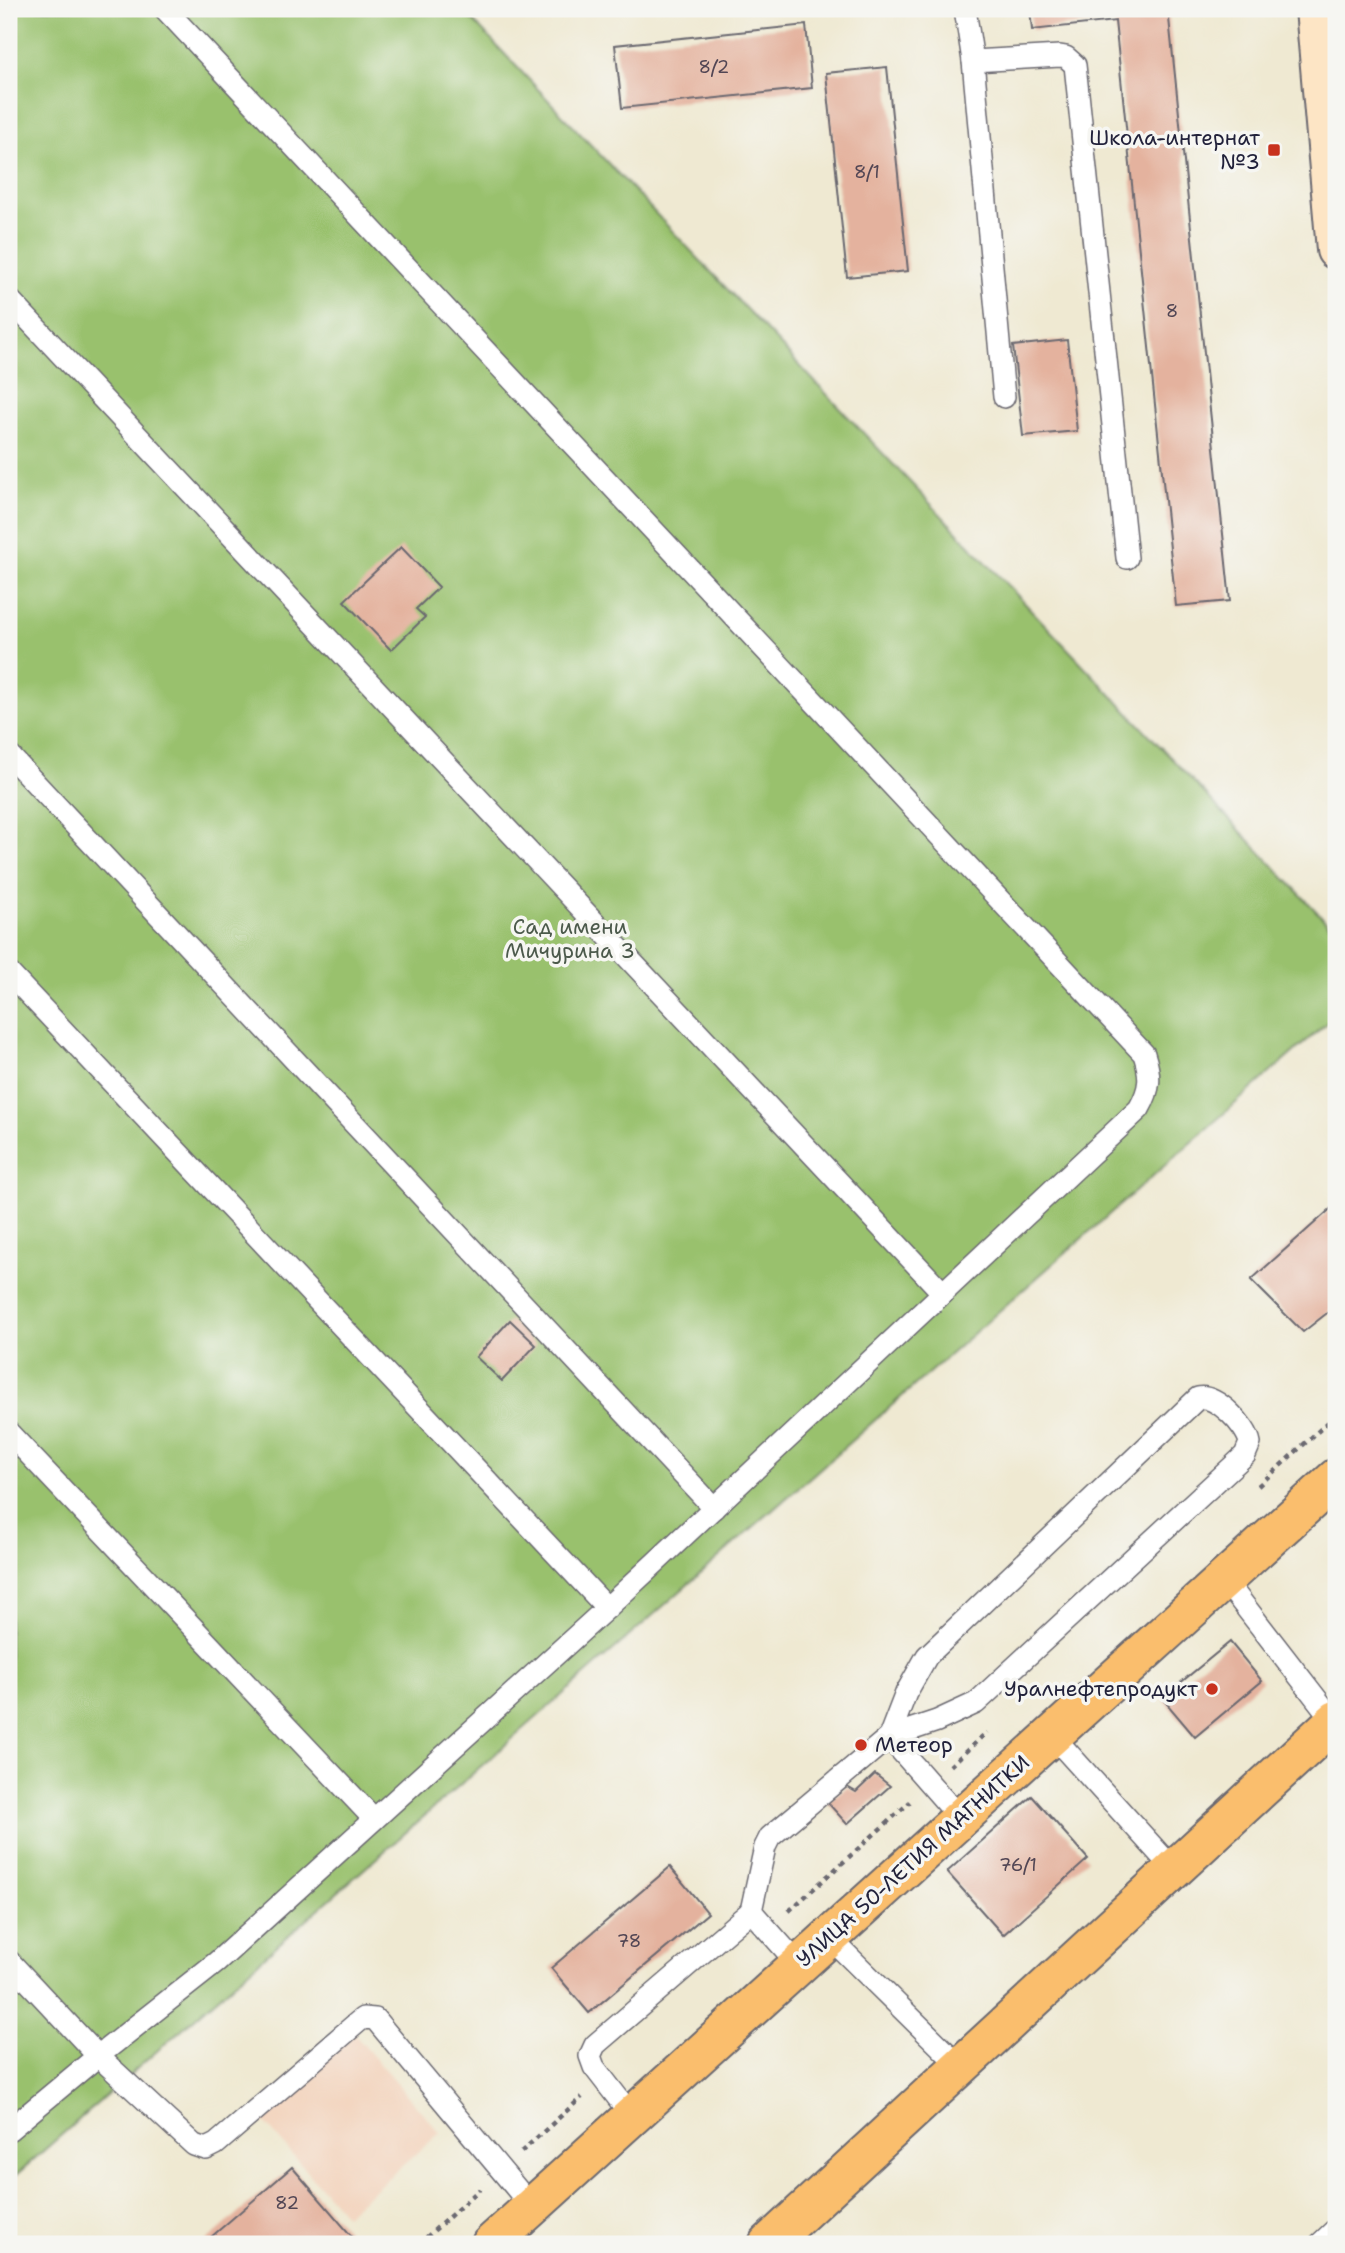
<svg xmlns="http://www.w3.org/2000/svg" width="1345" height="2253" font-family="'Shantell Sans',sans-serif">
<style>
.built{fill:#f3d4be}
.green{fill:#99c16d;stroke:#5e7254;stroke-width:2}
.building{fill:#e4b29e}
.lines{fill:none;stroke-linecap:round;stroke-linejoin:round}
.service-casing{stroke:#6a6870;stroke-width:24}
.secondary-casing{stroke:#6a6870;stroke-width:42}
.primary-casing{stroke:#6a6870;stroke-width:42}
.path{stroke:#6a6870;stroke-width:4.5;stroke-dasharray:5 5;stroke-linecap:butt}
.service{stroke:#fff;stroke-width:21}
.secondary{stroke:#fde5c5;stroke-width:38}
.primary{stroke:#fabe6d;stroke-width:38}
.poi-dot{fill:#c8321e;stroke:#f6f6f2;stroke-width:2.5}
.labels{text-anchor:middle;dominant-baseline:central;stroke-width:7;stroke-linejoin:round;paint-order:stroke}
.number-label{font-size:18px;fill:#524654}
.poi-label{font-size:21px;fill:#22223b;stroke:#f6f6f2;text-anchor:end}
.park-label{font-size:21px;fill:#4c5a4c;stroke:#f6f6f2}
.street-label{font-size:21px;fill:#22223b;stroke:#f6f6f2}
</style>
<rect width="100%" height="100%" fill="#f6f6f2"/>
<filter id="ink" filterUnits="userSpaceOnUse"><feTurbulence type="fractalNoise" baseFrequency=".0143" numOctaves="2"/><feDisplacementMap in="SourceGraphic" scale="14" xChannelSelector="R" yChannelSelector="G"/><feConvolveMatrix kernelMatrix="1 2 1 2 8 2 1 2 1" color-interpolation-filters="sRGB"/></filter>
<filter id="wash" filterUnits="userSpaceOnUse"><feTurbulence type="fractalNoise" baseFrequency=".00686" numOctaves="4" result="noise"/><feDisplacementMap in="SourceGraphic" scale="28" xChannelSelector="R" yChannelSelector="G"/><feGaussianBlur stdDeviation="1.57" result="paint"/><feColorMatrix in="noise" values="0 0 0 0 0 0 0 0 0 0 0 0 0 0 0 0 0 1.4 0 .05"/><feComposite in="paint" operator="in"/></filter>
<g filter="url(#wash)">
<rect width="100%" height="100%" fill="#efe9d2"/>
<polygon class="built" points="354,2034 440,2133 345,2215 259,2116"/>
<polygon class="green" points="9,9 462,9 1336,932 1336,1015 9,2181"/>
<g id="blocks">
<g class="building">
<polygon points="1030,9 1168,9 1230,601 1176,606 1115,21 1032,30"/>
<polygon points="806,25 812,88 622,108 615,45"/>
<polygon points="887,67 908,271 847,277 826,73"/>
<polygon points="1067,340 1077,431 1023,436 1013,346"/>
<polygon points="401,547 439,587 416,609 425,617 391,650 344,601"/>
<polygon points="1336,1204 1336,1306 1303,1332 1251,1280"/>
<polygon points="510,1320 536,1345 502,1381 476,1357"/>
<polygon points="1230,1642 1262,1681 1195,1737 1162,1698"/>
<polygon points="875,1774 890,1786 847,1824 827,1802 847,1787 856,1792"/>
<polygon points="1032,1796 1088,1859 1003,1935 947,1872"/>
<polygon points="670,1867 708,1913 589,2013 551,1968"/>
<polygon points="292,2167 355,2240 350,2244 203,2244"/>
</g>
</g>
</g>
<g filter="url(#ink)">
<use href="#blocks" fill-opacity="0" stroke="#6a6870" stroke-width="2"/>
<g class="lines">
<g class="service-casing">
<g id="service">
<path d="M165,9L1144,1054C1151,1076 1151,1088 1139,1109L607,1608L217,1962L98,2056L194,2145L206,2149L216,2144L358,2022L363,2018L375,2019L532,2207"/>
<polyline points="965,9 973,61 1004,397"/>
<polyline points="973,61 1060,56 1066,57 1075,65 1127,558"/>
<polyline points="9,299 943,1293"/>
<polyline points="9,755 714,1508"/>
<polyline points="9,973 607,1608"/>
<path d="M1198,1398C1216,1394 1247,1426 1250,1443L1245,1455L976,1703L937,1721L889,1737L906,1693L927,1656Z"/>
<polyline points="9,1433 374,1819"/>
<polyline points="1223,1578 1336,1724"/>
<polyline points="1051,1734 1174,1870"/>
<polyline points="751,1911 765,1847 770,1837 889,1737 960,1818"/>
<polyline points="829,1937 960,2066"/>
<polyline points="9,1961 98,2056 9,2130"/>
<polyline points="632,2116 594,2067 590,2056 595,2045 751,1911 799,1965"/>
<polyline points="1320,2244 1336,2229"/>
</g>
</g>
<g class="secondary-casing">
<polyline id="secondary" points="1315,9 1336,250"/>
</g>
<g class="primary-casing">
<g id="primary">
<polyline points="491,2244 1336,1478"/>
<polyline points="768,2244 1336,1720"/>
</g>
</g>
<g class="path">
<polyline points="1258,1486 1336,1415"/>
<polyline points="950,1766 987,1732"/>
<polyline points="789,1911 910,1802"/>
<polyline points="521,2152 582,2097"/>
<polyline points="419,2244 480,2189"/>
</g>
<use href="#service" class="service"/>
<use href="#secondary" class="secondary"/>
<use href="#primary" class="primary"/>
</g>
</g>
<g class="poi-dot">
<rect x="1267" y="143" width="14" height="14" rx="3.5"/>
<circle cx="1212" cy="1689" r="7"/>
<circle cx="861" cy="1745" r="7"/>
</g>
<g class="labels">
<g class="number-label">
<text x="714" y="67">8/2</text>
<text x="867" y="172">8/1</text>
<text x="1172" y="311">8</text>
<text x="1018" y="1865">76/1</text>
<text x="629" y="1941">78</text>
<text x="287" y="2203">82</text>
</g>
<g class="poi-label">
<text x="1260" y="138">Школа-интернат<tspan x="1260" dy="24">№3</tspan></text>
<text x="1198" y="1689">Уралнефтепродукт</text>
<text x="875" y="1745" text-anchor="start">Метеор</text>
</g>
<g class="park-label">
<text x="570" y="927">Сад имени<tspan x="570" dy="24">Мичурина 3</tspan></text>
</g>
<g class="street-label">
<text transform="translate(913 1861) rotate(-42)">УЛИЦА 50-ЛЕТИЯ МАГНИТКИ</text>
</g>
</g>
<rect width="1345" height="2253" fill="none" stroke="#f6f6f2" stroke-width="35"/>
</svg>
